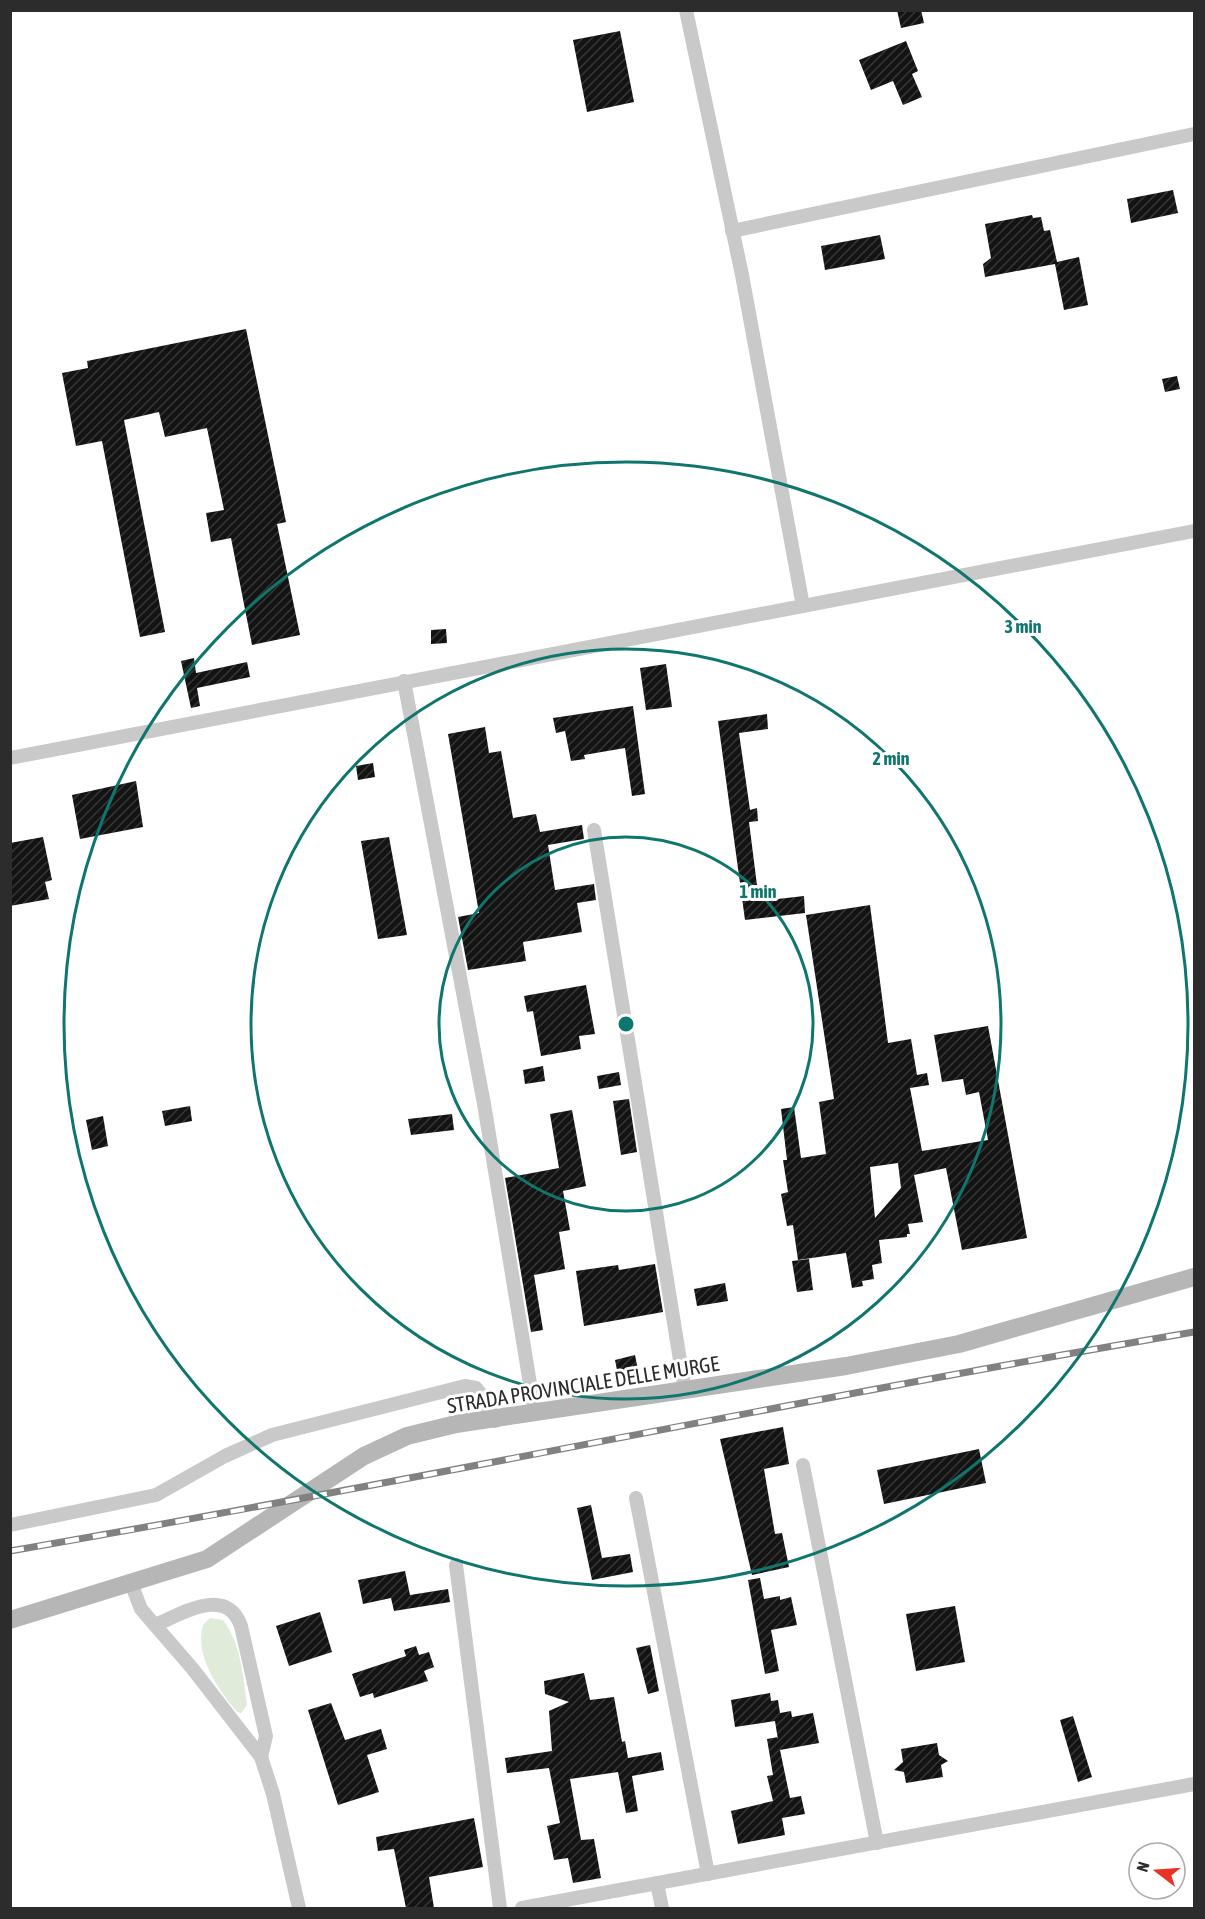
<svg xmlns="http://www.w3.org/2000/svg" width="1205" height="1919" font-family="'Asap Condensed',sans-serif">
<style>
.green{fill:#e0ebd9}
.building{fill:url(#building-hatch);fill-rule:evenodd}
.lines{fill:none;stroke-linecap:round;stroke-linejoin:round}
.street{stroke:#c9c9c9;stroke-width:14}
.secondary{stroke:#b6b6b6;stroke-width:18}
.rail-casing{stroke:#818181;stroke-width:7}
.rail{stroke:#fff;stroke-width:4.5;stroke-dasharray:14;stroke-linecap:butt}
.ring{fill:none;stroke:#0f766e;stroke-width:3}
.labels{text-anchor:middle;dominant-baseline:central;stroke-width:6;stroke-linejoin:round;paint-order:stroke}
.street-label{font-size:21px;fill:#2c2c2c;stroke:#fff}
.centre{fill:#0f766e;stroke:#fff;stroke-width:3}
.ring-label{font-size:18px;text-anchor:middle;font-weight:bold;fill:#0f766e;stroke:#fff;stroke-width:6;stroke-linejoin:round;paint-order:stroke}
</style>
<defs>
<pattern id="building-hatch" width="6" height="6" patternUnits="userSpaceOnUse" patternTransform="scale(1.5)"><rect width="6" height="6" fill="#131313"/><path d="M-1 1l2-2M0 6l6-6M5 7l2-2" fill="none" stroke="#363636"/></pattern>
</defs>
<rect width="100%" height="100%" fill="#fff"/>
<path class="green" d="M210,1618L223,1620C241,1644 243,1675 247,1705L241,1713L237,1712C218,1689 194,1655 203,1625Z"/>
<g class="building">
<polygon points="897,10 921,10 924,23 901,28"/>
<polygon points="620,31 634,102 587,112 573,40"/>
<polygon points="906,41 918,71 912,74 922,97 903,105 893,81 871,90 859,60"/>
<polygon points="1173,190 1178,213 1131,223 1127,199"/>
<polygon points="1032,215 1033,218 1041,217 1044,231 1050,230 1057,262 1079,257 1088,305 1064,310 1055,264 985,277 983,264 991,258 985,224"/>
<polygon points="880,235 885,259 825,270 821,246"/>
<polygon points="246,329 286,522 277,524 300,635 252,645 231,538 211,542 206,513 224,510 207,428 165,437 159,412 124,420 165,632 140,637 102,441 76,446 62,373 88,368 87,361"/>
<polygon points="1177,376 1180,389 1165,392 1162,379"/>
<polygon points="446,629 447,643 431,644 431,630"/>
<polygon points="194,658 196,673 247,662 250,677 197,688 200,706 191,708 181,661"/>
<polygon points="666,664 672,707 646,710 640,668"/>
<polygon points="633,706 645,794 632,796 625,748 584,755 585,759 571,761 565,731 556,733 553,718"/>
<polygon points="767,714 768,729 739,733 750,810 757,808 758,821 749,822 759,901 804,896 805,913 745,920 718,721"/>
<polygon points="485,727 489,753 501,751 513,818 536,814 540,832 582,825 584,839 548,845 555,890 594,884 596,900 577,903 582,932 523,942 526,961 468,970 458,917 479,913 448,734"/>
<polygon points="373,763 375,777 358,780 356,766"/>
<polygon points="136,781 143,827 80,839 72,795"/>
<polygon points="43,837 52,880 45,882 49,899 10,906 10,843"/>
<polygon points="389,837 407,935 378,939 361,841"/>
<path d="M870,905L888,1043L911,1039L917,1075L927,1073L929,1085L910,1088L922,1151L988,1140L979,1092L966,1095L963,1079L942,1082L934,1035L988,1026L1027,1238L962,1250L946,1168L914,1175L923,1222L908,1224L910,1234H907V1237L879,1240L882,1263L872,1265L874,1279L862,1281L863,1286L852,1288L846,1253L798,1260L793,1225L787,1226L781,1194L788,1192L783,1160H787L781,1109L794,1107L801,1158L826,1154L819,1102L834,1099L806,915ZM898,1163L901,1188L875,1218L870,1167Z"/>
<polygon points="586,985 595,1034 579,1036 581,1049 541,1056 533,1011 527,1012 524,996"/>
<polygon points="543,1066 545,1081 525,1084 523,1070"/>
<polygon points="619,1072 621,1085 599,1089 597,1076"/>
<polygon points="629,1099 637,1152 621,1155 613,1101"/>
<polygon points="190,1106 192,1121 165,1126 162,1111"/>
<polygon points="572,1110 586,1186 563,1191 570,1230 559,1232 565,1269 534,1275 543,1330 531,1332 505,1178 559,1168 550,1114"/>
<polygon points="452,1114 454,1130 411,1135 408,1119"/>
<polygon points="103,1116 108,1146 92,1150 86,1120"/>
<polygon points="809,1259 813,1290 797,1292 792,1261"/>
<polygon points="655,1264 663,1312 584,1326 576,1271 618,1265 619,1270"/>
<polygon points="725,1283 728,1301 697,1306 694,1289"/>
<polygon points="635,1355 639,1375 619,1380 615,1360"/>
<polygon points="783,1427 789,1464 764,1469 775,1534 782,1533 789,1567 752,1575 720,1439"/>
<polygon points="979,1449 986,1483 884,1504 877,1470"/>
<polygon points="591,1505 602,1558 630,1554 633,1572 592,1580 577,1508"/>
<polygon points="405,1571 410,1595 448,1589 450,1602 394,1611 391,1598 363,1604 358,1580"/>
<polygon points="760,1578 764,1599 780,1596 780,1600 791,1597 797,1625 771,1630 779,1671 765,1674 748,1580"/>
<polygon points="955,1606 965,1662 916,1671 906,1614"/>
<polygon points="320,1612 332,1652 289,1666 276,1626"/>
<polygon points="650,1645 659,1691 648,1694 636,1648"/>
<polygon points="416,1646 419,1655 429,1652 434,1667 424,1671 428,1681 374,1698 373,1693 360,1697 352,1674 406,1656 404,1650"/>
<polygon points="584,1673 590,1700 614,1697 622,1742 625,1741 628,1758 661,1752 664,1770 632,1776 638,1811 626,1813 618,1772 570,1779 581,1840 594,1839 601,1878 573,1883 568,1858 554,1860 547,1826 560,1823 549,1768 507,1773 505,1758 552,1751 549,1711 569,1702 545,1694 544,1681"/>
<polygon points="770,1693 771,1701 778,1700 780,1713 791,1711 792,1717 813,1713 819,1743 780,1750 790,1798 801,1796 805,1814 782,1818 785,1835 738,1844 731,1811 773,1801 767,1776 773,1775 767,1739 778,1737 778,1740 775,1721 735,1727 731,1700"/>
<polygon points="331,1703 345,1740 381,1729 387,1749 367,1755 379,1792 338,1805 308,1710"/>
<polygon points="1073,1716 1092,1777 1078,1782 1060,1720"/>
<polygon points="937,1743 939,1755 948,1761 941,1765 943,1777 906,1783 904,1772 894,1770 903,1762 901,1749"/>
<polygon points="474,1818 483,1867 429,1877 434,1908 406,1908 394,1849 378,1851 376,1837"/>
</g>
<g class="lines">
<g class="street">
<polyline points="686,10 742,275 803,606"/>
<polyline points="732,231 1194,134"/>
<polyline points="404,681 484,1104 535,1414"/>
<polyline points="10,758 1194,531"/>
<polyline points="594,830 685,1391"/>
<polyline points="803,1465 877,1843"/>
<polyline points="636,1498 708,1874"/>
<polyline points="10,1525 156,1495 225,1456 272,1435 465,1386 476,1388 484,1398 495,1421"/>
<polyline points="456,1565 500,1908"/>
<polyline points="131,1583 141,1609 192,1668 261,1757 273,1794 299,1908"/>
<path d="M155,1625C182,1614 226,1585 241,1626L266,1736L261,1757"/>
<polyline points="657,1883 662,1908"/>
<polyline points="522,1908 1194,1784"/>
</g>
<polyline class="secondary" points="10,1620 207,1559 364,1456 407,1436 456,1424 846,1366 959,1344 1194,1277"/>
<g class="rail-casing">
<path id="rail" d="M10,1551C406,1483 799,1399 1194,1332"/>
</g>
<use href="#rail" class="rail"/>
</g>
<g class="ring">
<circle cx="626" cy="1024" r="187"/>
<circle cx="626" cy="1024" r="375"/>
<circle cx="626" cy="1024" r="562"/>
</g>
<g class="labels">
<g class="street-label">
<text transform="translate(583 1384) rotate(-9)">STRADA PROVINCIALE DELLE MURGE</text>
</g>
</g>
<circle cx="626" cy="1024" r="9" class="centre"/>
<g class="ring-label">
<text x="1023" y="633">3 min</text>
<text x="891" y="765">2 min</text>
<text x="758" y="898">1 min</text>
</g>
<rect width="1205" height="1919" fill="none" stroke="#2c2c2c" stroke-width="24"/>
<g transform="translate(1157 1871) rotate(287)"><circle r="28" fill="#ffffff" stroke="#ababab" stroke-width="1.5"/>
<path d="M0-4.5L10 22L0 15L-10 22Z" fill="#eb3126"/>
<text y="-9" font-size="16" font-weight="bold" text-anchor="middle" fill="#2c2c2c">N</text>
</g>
</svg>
